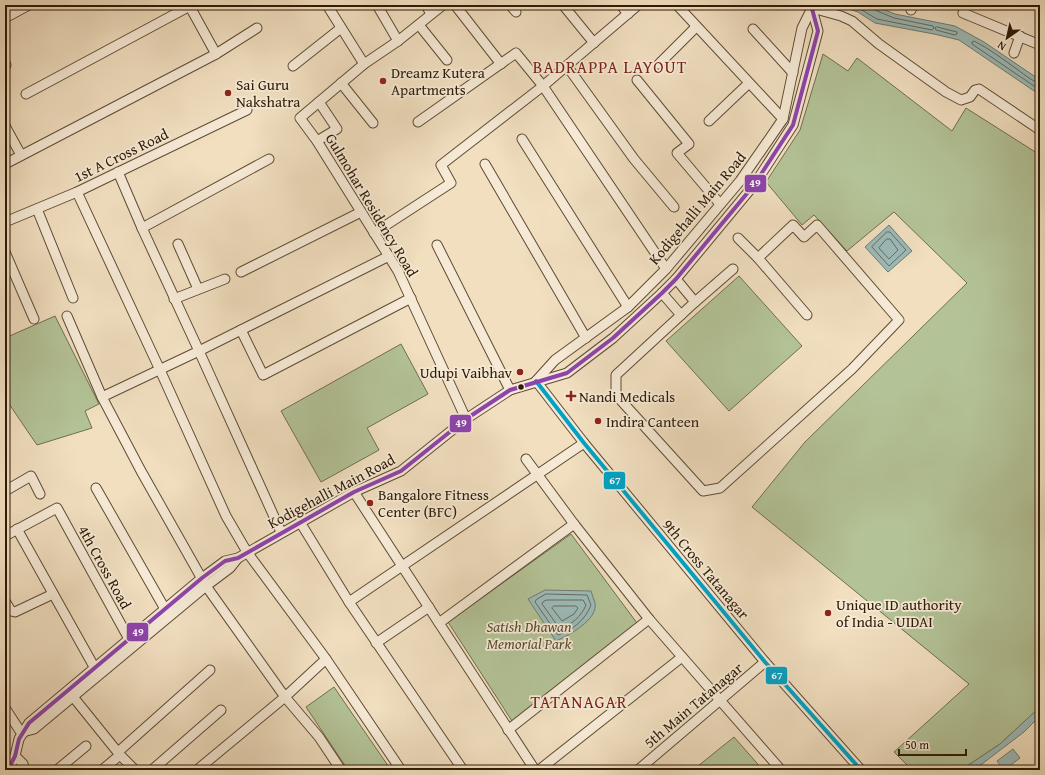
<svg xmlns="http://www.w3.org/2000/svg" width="1045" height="775" font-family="'Gentium Book Plus',serif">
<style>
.green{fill:#b3c397;stroke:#706e4e}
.water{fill:#9cbbb9;stroke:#707b71}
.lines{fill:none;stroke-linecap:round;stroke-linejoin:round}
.shore{stroke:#656a5f;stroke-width:1}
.minor-casing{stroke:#5f4b34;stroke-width:11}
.minor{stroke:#f6ead6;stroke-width:9}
.bus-1-casing{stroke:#f6ead6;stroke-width:7}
.bus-2-casing{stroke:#f6ead6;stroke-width:7}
.bus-1{stroke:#02a2c4;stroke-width:4}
.bus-2{stroke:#8e44ad;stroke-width:4}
.poi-dot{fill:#8f2418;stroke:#f6ead6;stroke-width:1.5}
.bus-dot{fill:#2e1a05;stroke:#f6ead6;stroke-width:1.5}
.labels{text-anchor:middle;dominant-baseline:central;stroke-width:3.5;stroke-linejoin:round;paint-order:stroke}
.poi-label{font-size:15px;fill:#2e1a05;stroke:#f6ead6;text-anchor:start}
.street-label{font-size:15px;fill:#2e1a05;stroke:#f6ead6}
.park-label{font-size:15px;font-style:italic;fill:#564d31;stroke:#f6ead6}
.quarter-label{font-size:17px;letter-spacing:1px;fill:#7a1f14;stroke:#f6ead6}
.line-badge{stroke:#f6ead6;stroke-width:1.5}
.badge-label{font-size:11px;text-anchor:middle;font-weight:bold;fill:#fff}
</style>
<rect width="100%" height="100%" fill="#f1dfc0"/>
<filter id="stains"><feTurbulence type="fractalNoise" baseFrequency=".005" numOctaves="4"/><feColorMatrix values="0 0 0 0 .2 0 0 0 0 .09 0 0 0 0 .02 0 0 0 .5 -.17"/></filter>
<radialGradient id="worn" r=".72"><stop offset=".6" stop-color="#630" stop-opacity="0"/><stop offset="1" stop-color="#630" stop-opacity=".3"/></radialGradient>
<g class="green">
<polygon points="823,54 848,71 857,58 952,131 966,108 1040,155 1040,707 1000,744 961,770 912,770 894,752 969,684 752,507 805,442 967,283 894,212 847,251 814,215 802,225 766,182 800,130"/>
<polygon points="739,276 802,346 729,411 666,341"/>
<polygon points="55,316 99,404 85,411 92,428 37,445 5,398 5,338"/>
<polygon points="401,344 428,394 367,428 379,450 321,482 281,411"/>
<polygon points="571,534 637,623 512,721 448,622"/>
<polygon points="334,687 391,770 348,770 306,707"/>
<polygon points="734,737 763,770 693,770"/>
</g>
<g class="water">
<polygon points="837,5 872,5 895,14 955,26 984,42 1040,80 1040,95 959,40 934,34 875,23 858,12"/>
<polygon points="889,225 912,251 888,272 865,247"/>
<path d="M545,590L591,591C592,595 594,599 595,603C598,620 569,635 556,641L528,599Z"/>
<polygon points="1040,707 1040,716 1024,732 974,770 961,770 1000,744"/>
<polygon points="1013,749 1020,758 1004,770 997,761"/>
</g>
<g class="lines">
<g class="shore">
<polyline points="850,5 860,9 877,19 932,30 934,28 933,26 894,18 875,10 872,5"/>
<polygon points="937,27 957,32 957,34 955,35 936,30 935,28"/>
<path d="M1040,83C1033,82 1025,75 1018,70C1004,60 990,49 974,41L972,42V44L1040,90"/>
<polygon points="887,232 890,232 906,250 889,266 872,247"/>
<polygon points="887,239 890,239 898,250 889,259 879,248"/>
<path d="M546,594L587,595L591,605C585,620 573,630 558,635L535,602L536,600Z"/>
<path d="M547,600H583L586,605C581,617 572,624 560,629L542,604L543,602Z"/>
<polygon points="554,606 576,606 578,608 574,614 562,621 552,608"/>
</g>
<g class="minor-casing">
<g id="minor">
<polyline points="189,5 216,54"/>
<polyline points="327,5 364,64"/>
<polyline points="377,5 398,41"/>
<polyline points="426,5 431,14"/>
<polyline points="443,5 398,41 364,64 300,118 317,141 398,271 466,419"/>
<polyline points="455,5 501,64"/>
<polyline points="510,5 516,12"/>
<polyline points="563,5 594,43"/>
<polyline points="621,5 628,14"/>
<polyline points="677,5 783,119"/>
<polyline points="966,5 963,13 1040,45"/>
<polyline points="812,8 841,16 852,21 879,44 946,92 961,100 970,97 975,90 979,89 1040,130"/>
<polyline points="911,10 913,5"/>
<polyline points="5,18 29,5"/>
<polyline points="419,25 447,60"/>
<polyline points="753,29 793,73"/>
<polyline points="1014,53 1020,36"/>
<polyline points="5,63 6,65"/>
<polyline points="659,64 696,27"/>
<polyline points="293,66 341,28"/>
<polyline points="567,66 634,159 674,207"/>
<polyline points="637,80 689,144 677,153 720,204"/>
<polyline points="341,83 373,123"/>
<polyline points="26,94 190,6"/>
<polyline points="709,121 749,83"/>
<polyline points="418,122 516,53 543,86 666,269"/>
<polyline points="5,126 21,155"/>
<polyline points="522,139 628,307"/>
<polyline points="317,141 337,129 319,102"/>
<polyline points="5,164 216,54 257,28"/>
<polyline points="485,164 586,338"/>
<polyline points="118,172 142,228 199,351 281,532"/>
<polyline points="77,192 160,370 226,516 247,552 326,659 401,770"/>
<polyline points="37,209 73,298"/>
<polyline points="5,222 77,192 247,110"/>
<polyline points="142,228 269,159"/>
<polyline points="374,233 451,183 441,165 543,86 638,5"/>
<polyline points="178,244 198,289"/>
<polyline points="437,245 510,390"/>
<polyline points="5,252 34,319"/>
<polyline points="758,258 807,315"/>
<polyline points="241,272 361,212"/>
<polyline points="662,293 681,315 695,302 676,279"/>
<polyline points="174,299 225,279"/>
<polyline points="695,302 733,269"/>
<polyline points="681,315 616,375 616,395 703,491 720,488 852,369 899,320 817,225 804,237 793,225 758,258 738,238"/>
<polyline points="67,316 102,397 199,351 389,256"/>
<polyline points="241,330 263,375 411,298"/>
<polyline points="536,381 584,443 765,662 861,770"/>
<polyline points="536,381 555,360 628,307 666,269 740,181 783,119 802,28 812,8"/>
<polyline points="102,397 141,471 206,586 285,697 319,737 341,770"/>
<polyline points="526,459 574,524 649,619 781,770"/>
<polyline points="96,488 165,609"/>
<polyline points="5,491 31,476 40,494"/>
<polyline points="354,492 439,623"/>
<polyline points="300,522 349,602 584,443"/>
<polyline points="17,529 97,672"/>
<polyline points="5,536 57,508 129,639"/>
<polyline points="5,601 11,611 15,612 53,594"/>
<polyline points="349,602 463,770"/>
<polyline points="376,643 429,607"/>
<polyline points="70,693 120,755 135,770"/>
<polyline points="5,708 22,734"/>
<polyline points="508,730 649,619"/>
<polyline points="23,732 34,729 206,586 230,568 238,558"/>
<polyline points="118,752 210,670"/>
<polyline points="15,756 23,764 25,770"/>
<polyline points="8,770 15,756 19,739 29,723 202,578 225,561 238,558 354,492 401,471 466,419 510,390 567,373 613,338 662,293 676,279 754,185 793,125 818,31 811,5"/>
<polyline points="57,770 86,746"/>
<polyline points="102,770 120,755"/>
<polyline points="152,770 221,710"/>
<polyline points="197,770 285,697 326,659"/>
<polyline points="535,770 439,623 574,524"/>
<polyline points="539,770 682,657"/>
<polyline points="638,770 765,662"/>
</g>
</g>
<use href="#minor" class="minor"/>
<g class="bus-1-casing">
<polyline id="bus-1" points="536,381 584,443 765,662 861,770"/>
</g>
<g class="bus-2-casing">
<polyline id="bus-2" points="8,770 15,756 19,739 29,723 202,578 225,561 238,558 354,492 401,471 466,419 510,390 567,373 613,338 662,293 676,279 754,185 793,125 818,31 811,5"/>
</g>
<use href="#bus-1" class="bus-1"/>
<use href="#bus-2" class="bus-2"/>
</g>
<g class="poi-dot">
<circle cx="383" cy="81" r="4"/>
<circle cx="228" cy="93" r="4"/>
<circle cx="520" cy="372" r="4"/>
<path d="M569 390h4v4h4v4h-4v4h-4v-4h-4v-4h4z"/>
<circle cx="598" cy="421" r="4"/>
<circle cx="370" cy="503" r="4"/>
<circle cx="828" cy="613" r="4"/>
</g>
<circle class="bus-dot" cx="521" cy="387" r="3.5"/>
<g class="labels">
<g class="poi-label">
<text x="391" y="72">Dreamz Kutera<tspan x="391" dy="17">Apartments</tspan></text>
<text x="236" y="84">Sai Guru<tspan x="236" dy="17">Nakshatra</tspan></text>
<text x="512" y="372" text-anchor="end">Udupi Vaibhav</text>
<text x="579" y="396">Nandi Medicals</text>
<text x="606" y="421">Indira Canteen</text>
<text x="378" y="494">Bangalore Fitness<tspan x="378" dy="17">Center (BFC)</tspan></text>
<text x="836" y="604">Unique ID authority<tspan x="836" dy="17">of India - UIDAI</tspan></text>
</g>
<g class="street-label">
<text transform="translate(121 155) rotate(-26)">1st A Cross Road</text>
<text transform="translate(372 205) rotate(59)">Gulmohar Residency Road</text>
<text transform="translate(697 208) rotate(-50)">Kodigehalli Main Road</text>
<text transform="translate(331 491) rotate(-28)">Kodigehalli Main Road</text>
<text transform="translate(105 567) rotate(61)">4th Cross Road</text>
<text transform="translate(706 569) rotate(50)">9th Cross Tatanagar</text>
<text transform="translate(693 705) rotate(-40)">5th Main Tatanagar</text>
</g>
<g class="park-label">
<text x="529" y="626">Satish Dhawan<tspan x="529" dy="17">Memorial Park</tspan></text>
</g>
<g class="quarter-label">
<text x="610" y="66">BADRAPPA LAYOUT</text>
<text x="579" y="701">TATANAGAR</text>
</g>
</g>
<g class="line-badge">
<rect x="744" y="174" width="23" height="19" rx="4" fill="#8e44ad"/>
<rect x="449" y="414" width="23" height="19" rx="4" fill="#8e44ad"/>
<rect x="603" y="471" width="23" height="19" rx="4" fill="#02a2c4"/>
<rect x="126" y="622" width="23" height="20" rx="4" fill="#8e44ad"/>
<rect x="765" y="666" width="23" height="19" rx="4" fill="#02a2c4"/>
</g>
<g class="badge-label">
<text x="755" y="187">49</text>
<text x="461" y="427">49</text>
<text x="615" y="484">67</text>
<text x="138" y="636">49</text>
<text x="777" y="679">67</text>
</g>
<rect width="1045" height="775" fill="none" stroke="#f1dfc0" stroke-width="20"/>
<rect x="6" y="6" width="1033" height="763" fill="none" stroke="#2e1a05" stroke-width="2"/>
<rect x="10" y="10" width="1025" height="755" fill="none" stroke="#2e1a05"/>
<g transform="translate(1007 38) rotate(214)" stroke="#f6ead6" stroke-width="3" paint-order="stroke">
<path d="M0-3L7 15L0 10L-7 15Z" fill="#2e1a05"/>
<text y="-6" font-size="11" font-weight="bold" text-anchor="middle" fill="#2e1a05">N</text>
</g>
<path d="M899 749v6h67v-6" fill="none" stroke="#2e1a05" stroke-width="2"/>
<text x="905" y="749" font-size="12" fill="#2e1a05" stroke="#f6ead6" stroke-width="3" paint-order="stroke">50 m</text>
<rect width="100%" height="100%" filter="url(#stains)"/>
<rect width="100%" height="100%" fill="url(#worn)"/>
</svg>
